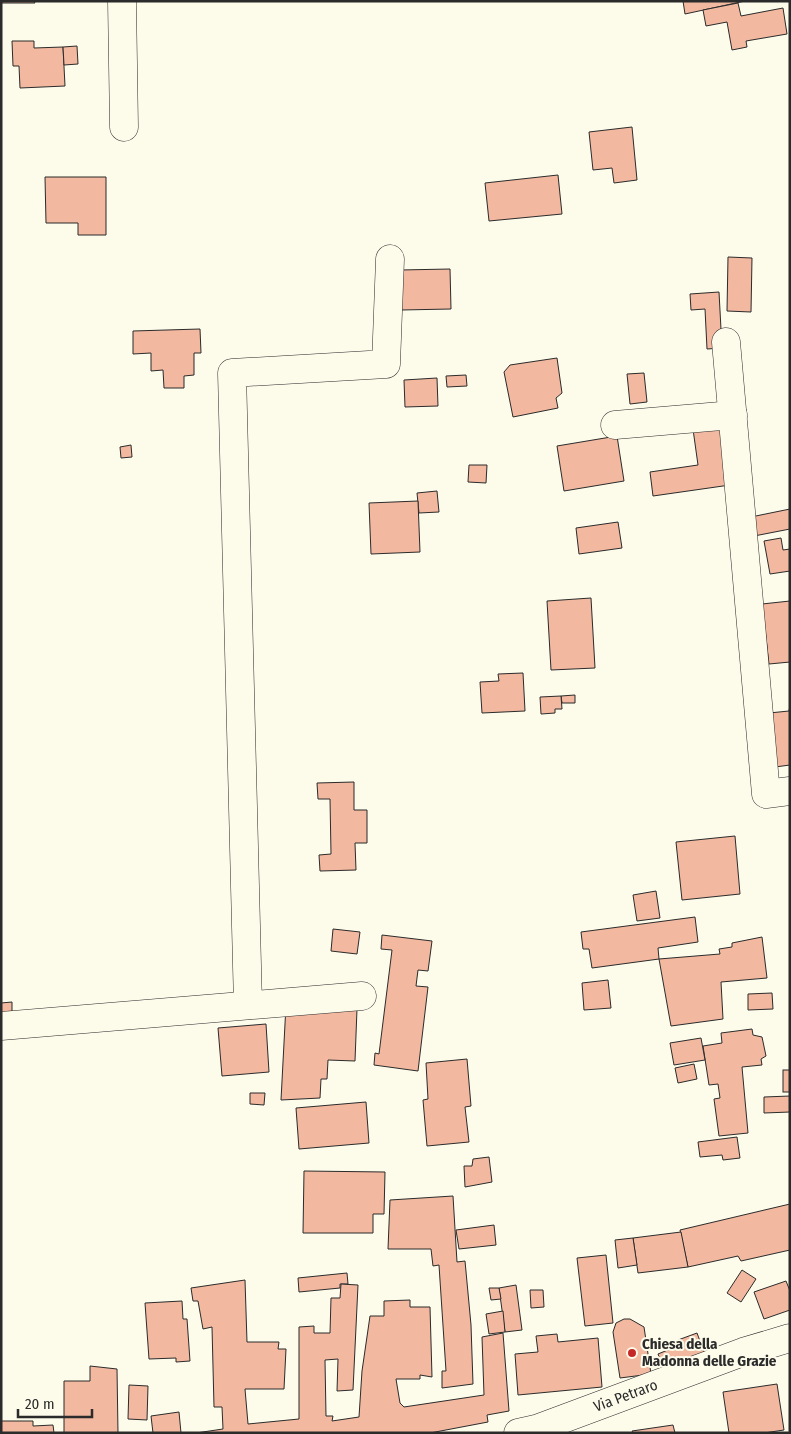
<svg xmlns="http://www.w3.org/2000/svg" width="791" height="1434" font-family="'Fira Sans Condensed',sans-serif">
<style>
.building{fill:#f2b8a0;stroke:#2b2b2b}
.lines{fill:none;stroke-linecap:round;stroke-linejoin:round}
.minor-casing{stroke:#2b2b2b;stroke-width:29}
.minor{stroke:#fdfbea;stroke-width:28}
.poi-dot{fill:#c62828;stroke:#fdfbea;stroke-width:2}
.labels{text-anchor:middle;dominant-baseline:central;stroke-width:4;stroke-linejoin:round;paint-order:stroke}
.poi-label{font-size:15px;font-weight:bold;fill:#2b2b2b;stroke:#fdfbea;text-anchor:start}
.street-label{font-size:15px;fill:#2b2b2b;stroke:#fdfbea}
</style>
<rect width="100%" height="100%" fill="#fdfbea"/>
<g class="building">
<polygon points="2,1 34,1 35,3 2,3"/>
<polygon points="683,1 745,1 685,14"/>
<polygon points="738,3 741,16 783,8 787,34 746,41 747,47 732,50 727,22 706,26 703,10"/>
<polygon points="12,41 34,41 34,48 63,47 65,86 20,88 19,66 13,66"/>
<polygon points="77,46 78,64 64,65 63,47"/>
<polygon points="632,127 637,180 614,183 612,168 593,170 589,132"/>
<polygon points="558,175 562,214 489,221 485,183"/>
<polygon points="45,177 106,177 106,235 78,235 78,223 46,223"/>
<polygon points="728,257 752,258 751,312 727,311"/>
<polygon points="450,269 451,309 401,310 400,270"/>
<polygon points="719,292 722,348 707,349 705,309 691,310 690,294"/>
<polygon points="200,329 201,353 194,353 194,375 184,376 184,388 164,388 163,370 151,371 151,353 133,354 133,331"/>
<polygon points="557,358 562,393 556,398 558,408 513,417 504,372 510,365"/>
<polygon points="644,373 647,402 630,404 627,374"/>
<polygon points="466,375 467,386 447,387 446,376"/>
<polygon points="437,378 438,406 405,407 404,380"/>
<polygon points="721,418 730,485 653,496 650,472 698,465 692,422"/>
<polygon points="617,436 624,481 564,491 557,446"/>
<polygon points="131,445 132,457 121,458 120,447"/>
<polygon points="469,465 487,465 486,483 468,482"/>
<polygon points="437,491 439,512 419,513 417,493"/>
<polygon points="418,501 420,552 371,554 369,503"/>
<polygon points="790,509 790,529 749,537 746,518"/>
<polygon points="618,522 622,548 579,554 576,528"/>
<polygon points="781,538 783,550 790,549 790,571 770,574 764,541"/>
<polygon points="591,598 595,668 551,670 547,601"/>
<polygon points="790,601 790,662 769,664 762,604"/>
<polygon points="523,673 525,711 482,713 480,682 499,681 498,674"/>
<polygon points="575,695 575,703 562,703 561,696"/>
<polygon points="561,696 562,709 555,709 555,713 541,714 540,697"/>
<polygon points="790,705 790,765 775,767 769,713 789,711"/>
<polygon points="354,782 354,810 367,810 367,843 355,843 356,870 320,871 319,855 331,854 330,799 318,799 317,783"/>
<polygon points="735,836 740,894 682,900 676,842"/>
<polygon points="656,891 660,918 637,921 633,895"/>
<polygon points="695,917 698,942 658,948 659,959 592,968 589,949 583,949 581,932"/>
<polygon points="333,929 360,932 357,954 331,951"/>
<polygon points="382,935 432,941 428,971 418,970 416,986 428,987 418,1071 374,1065 375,1053 379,1054 392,950 381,949"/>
<polygon points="762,937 767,978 721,982 723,1019 671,1026 659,959 720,954 719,949 732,947 732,943"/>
<polygon points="608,980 611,1008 584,1010 582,983"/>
<polygon points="772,993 773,1009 748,1010 748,994"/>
<polygon points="12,1002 12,1016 1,1016 1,1003"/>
<polygon points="286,1005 357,1009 355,1061 328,1060 327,1079 321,1079 320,1098 281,1100"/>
<polygon points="266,1024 269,1072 222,1076 218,1028"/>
<polygon points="752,1029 753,1035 762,1037 766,1056 761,1059 762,1065 742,1067 748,1133 719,1136 714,1099 720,1098 718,1084 709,1085 703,1046 722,1043 721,1033"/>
<polygon points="701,1038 705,1060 674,1065 670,1043"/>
<polygon points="467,1059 471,1106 465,1107 469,1142 427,1146 423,1100 428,1099 426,1063"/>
<polygon points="694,1064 697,1079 678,1083 675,1068"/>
<rect x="783" y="1070" width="7" height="22"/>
<polygon points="250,1093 265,1093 264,1105 250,1104"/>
<polygon points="790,1096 790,1112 764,1113 764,1097"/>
<polygon points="366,1102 369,1143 299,1149 296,1108"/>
<polygon points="737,1137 740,1158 723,1160 722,1155 700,1157 698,1142"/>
<polygon points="489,1157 492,1182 465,1187 464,1166 472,1166 473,1159"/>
<polygon points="304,1171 385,1172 384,1214 373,1214 373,1233 303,1233"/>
<polygon points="453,1196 457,1262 465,1261 471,1325 473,1384 442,1388 442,1371 446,1371 439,1265 433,1266 431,1249 388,1249 390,1200"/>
<polygon points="790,1204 790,1250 741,1261 738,1256 688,1267 680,1230"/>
<polygon points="494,1225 496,1245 459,1249 456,1230"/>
<polygon points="681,1232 688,1267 638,1273 633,1238"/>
<polygon points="633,1238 637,1265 618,1268 615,1240"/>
<polygon points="606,1255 613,1323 585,1326 577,1258"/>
<polygon points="742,1270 756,1279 741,1302 727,1293"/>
<polygon points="347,1273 348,1284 340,1284 340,1288 299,1292 298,1278"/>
<polygon points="245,1280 247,1342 279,1342 278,1349 286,1349 284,1389 245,1389 248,1424 299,1419 299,1327 314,1326 314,1333 330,1333 331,1298 340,1298 341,1284 358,1285 353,1390 337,1391 338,1359 325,1360 326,1416 333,1416 332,1421 359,1417 362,1371 370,1316 384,1316 384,1301 410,1300 410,1307 430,1307 432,1377 420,1375 420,1379 396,1379 400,1403 404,1407 484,1395 482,1337 503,1333 509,1411 487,1415 488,1422 430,1433 196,1433 223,1429 222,1407 214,1407 212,1327 203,1329 198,1301 193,1301 191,1288"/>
<polygon points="786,1281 790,1291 790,1310 764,1319 754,1292"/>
<polygon points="516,1285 522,1330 505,1332 499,1288"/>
<polygon points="489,1288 499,1288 501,1299 491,1300"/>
<polygon points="530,1290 543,1290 544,1307 531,1308"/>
<polygon points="182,1301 183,1319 187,1319 190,1361 176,1362 176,1358 149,1359 145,1303"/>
<polygon points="503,1311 505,1332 489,1334 486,1314"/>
<polygon points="624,1319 630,1319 644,1327 651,1374 620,1378 613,1332 616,1323"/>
<polygon points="697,1333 707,1360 666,1375 658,1354 680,1345 678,1340"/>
<polygon points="557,1334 558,1342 598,1338 602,1387 518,1395 515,1354 538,1352 536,1336"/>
<polygon points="90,1366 117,1369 118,1433 64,1433 64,1381 90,1381"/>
<polygon points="777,1384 784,1430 764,1433 729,1433 723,1392"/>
<polygon points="129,1385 148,1386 147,1420 128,1419"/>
<polygon points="179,1412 181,1433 153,1433 151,1416"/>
<polygon points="1,1421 33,1421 33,1426 53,1425 54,1433 1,1433"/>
<polygon points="673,1425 675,1433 633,1433 632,1431"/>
</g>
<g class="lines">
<g class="minor-casing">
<g id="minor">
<polyline points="122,1 124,127"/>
<polyline points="726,342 766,794 790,791"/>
<polyline points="615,425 733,415"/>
<polyline points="248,1005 232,373 386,364 390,259"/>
<polyline points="1,1026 362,996"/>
<path id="s1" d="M518,1433L536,1429L743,1352L790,1338"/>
</g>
</g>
<use href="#minor" class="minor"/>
</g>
<circle class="poi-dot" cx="632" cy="1353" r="5"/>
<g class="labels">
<g class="poi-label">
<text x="642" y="1344">Chiesa della<tspan x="642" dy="17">Madonna delle Grazie</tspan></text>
</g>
<g class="street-label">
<text stroke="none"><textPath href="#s1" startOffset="114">Via Petraro</textPath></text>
</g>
</g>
<rect width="791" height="1434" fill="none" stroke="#2b2b2b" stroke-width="5"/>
<path d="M18 1409v8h74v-8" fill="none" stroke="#2b2b2b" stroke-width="2.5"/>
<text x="25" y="1409" font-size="15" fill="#2b2b2b" stroke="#fdfbea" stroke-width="4" paint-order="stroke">20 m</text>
</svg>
